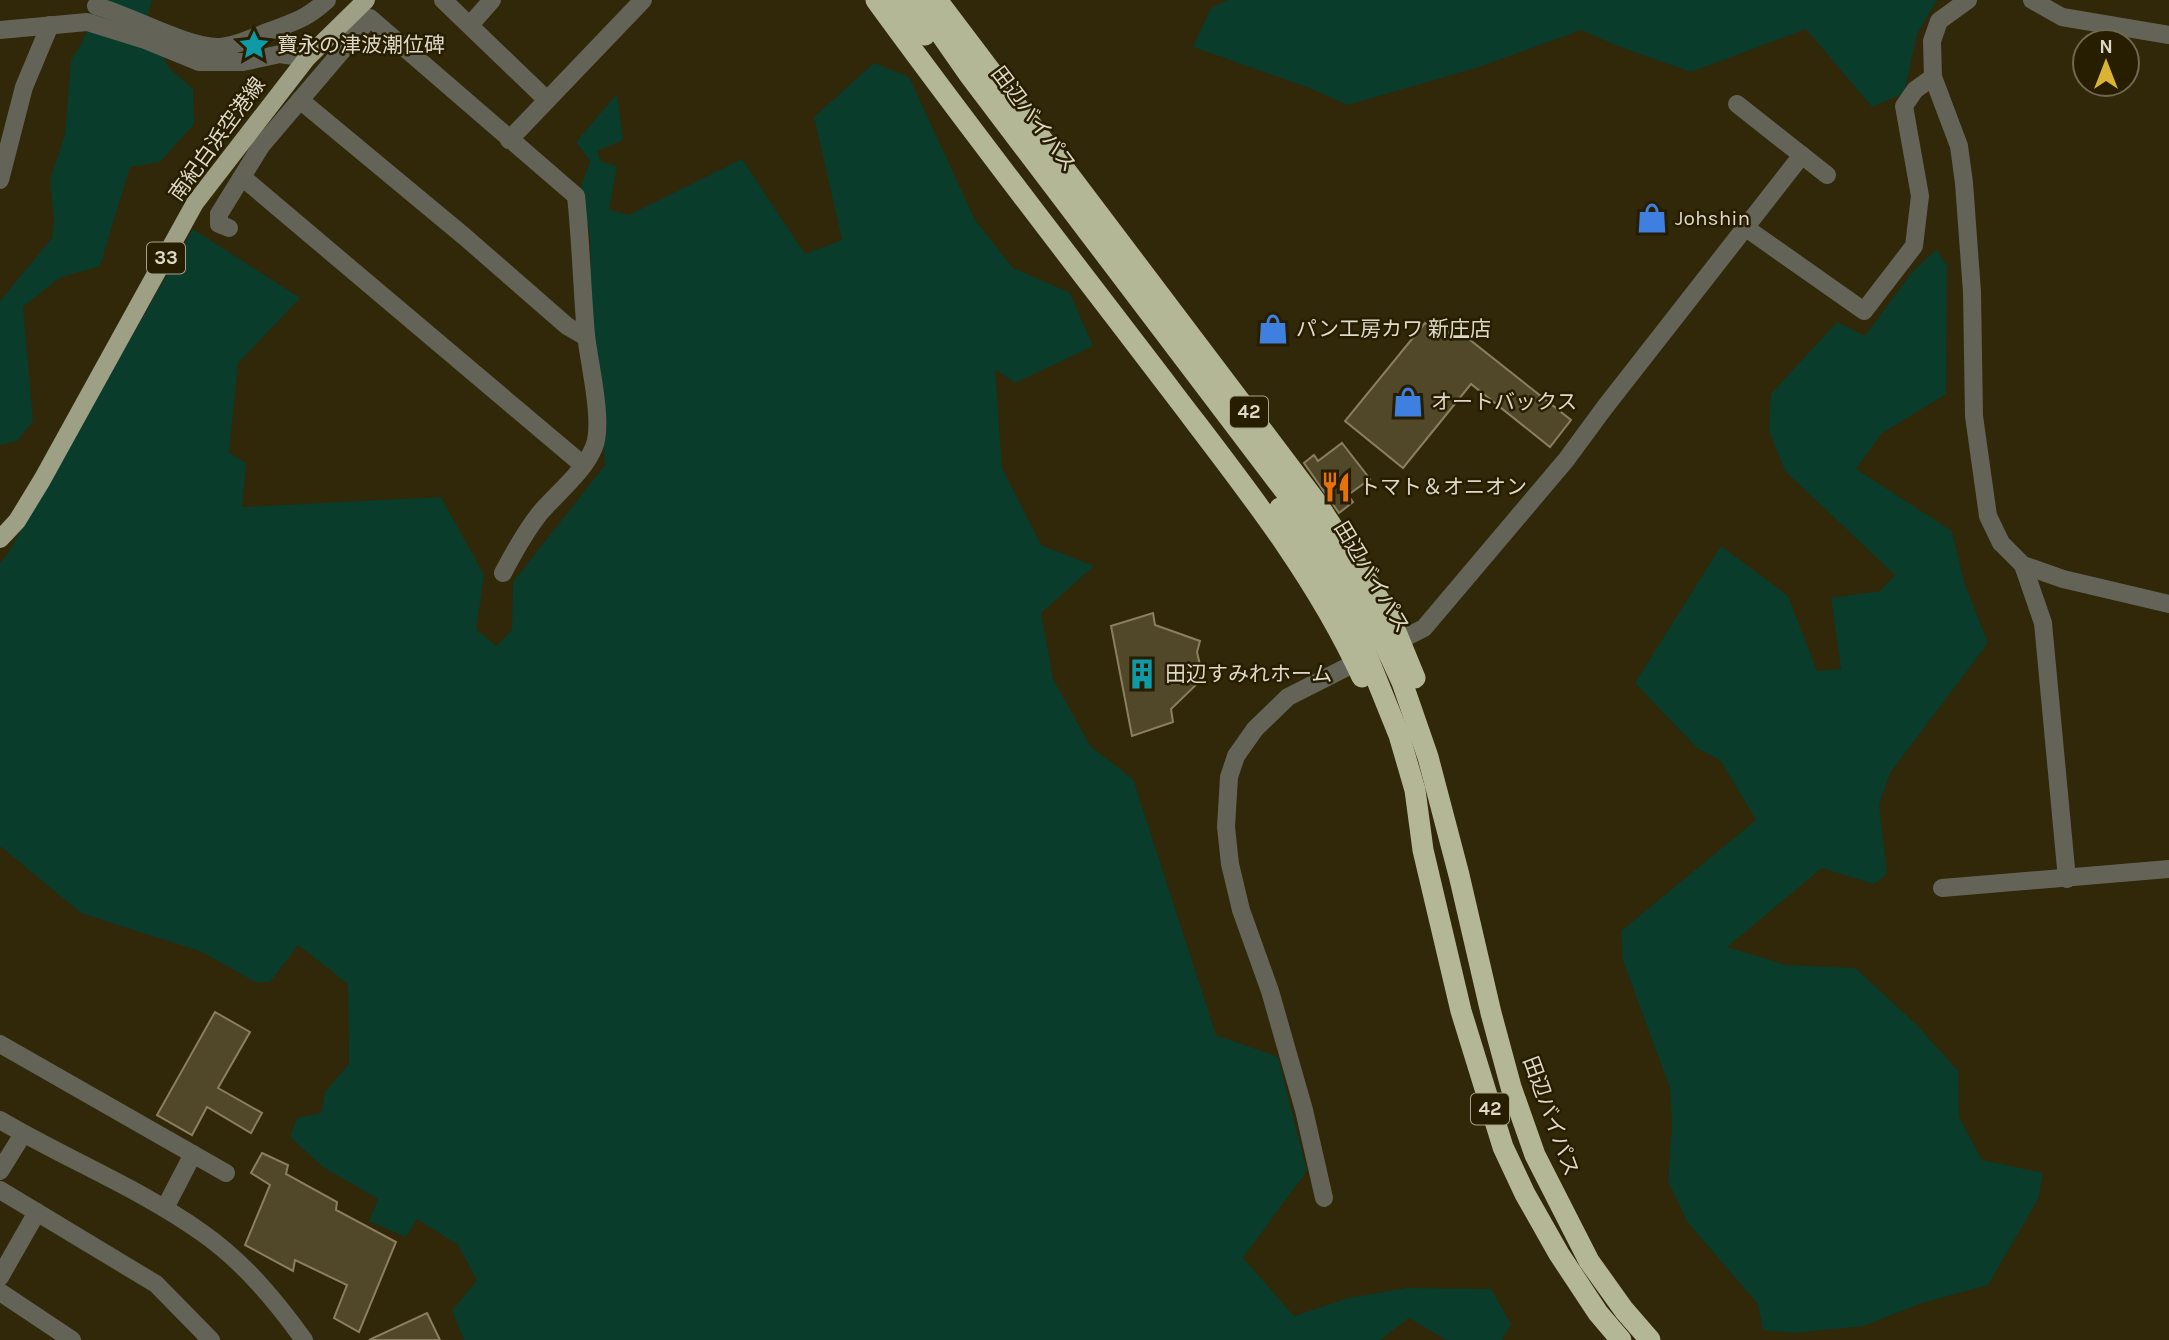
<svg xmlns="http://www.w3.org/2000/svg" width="2169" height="1340" font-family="Karla,'Noto Sans JP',sans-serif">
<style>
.green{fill:#093c2b}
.building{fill:#514729;stroke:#8a7f5f;stroke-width:2}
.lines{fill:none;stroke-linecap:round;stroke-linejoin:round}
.minor{stroke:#636457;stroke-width:18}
.major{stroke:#9da084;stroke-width:18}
.highway{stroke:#b4b795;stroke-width:21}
.labels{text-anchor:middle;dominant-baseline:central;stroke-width:5;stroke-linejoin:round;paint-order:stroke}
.shield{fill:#271d01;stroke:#a7a08c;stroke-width:2}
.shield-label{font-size:19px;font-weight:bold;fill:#ded8c7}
.poi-label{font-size:21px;fill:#ded8c7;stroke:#271d01;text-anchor:start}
.street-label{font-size:21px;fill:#ded8c7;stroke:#271d01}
</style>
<rect width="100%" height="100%" fill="#312709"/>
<g class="green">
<polygon points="102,0 152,0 146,22 169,68 193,89 194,124 160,162 130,167 100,266 59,278 23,307 33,421 17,441 0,445 0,301 52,238 54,221 50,180 65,134 71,60 81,44"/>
<polygon points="1228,0 1937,0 1917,34 1904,93 1872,107 1806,29 1691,72 1615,45 1581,30 1479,67 1348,105 1307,87 1193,47 1211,8"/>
<polygon points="874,63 909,77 975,220 1013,268 1070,293 1093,346 1015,383 995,369 1002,468 1041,545 1094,566 1041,613 1053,679 1091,747 1133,779 1216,1035 1278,1057 1307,1171 1243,1258 1294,1316 1348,1298 1407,1288 1491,1289 1511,1324 1502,1340 1446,1340 1409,1318 1380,1340 464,1340 452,1311 477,1280 458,1245 417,1219 406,1237 369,1221 378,1199 323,1167 290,1137 297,1118 321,1113 325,1092 349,1064 348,984 298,945 270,982 255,982 202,952 81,913 0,846 0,563 7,555 193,229 300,298 238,363 229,453 246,463 242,507 441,497 484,575 476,629 496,646 512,630 513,582 605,465 592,329 590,237 581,187 590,161 576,142 617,94 623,140 597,151 601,162 617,166 609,210 629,215 742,159 805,254 842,240 814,117"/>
<polygon points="1936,250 1947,265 1946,394 1881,434 1856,469 1952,531 1964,582 1988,643 1890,773 1879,805 1887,874 1874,884 1822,868 1727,947 1786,965 1855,968 1918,1026 1958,1071 1959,1117 1982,1160 2043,1173 2038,1199 1988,1285 1922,1303 1863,1326 1794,1333 1763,1330 1758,1304 1688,1223 1668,1181 1672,1126 1670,1088 1623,961 1621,931 1756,820 1721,761 1697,748 1635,683 1721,546 1788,596 1817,671 1841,669 1831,598 1880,591 1895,575 1785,471 1769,431 1771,394 1837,322 1865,336 1912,272"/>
</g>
<g class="building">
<polygon points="1425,323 1433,329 1465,336 1571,420 1550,447 1471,384 1403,468 1345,421"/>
<polygon points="1342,443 1370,479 1348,495 1353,502 1339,513 1304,463 1314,455 1318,461"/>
<polygon points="1153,613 1155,625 1200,641 1197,652 1203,678 1171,709 1173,722 1132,736 1111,626"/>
<polygon points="215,1012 250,1032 218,1088 262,1113 251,1133 207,1107 192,1135 157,1115"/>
<polygon points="262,1153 288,1165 286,1174 337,1202 336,1210 396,1242 359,1332 334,1318 347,1285 295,1260 293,1271 245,1245 270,1185 251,1173"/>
<polygon points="427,1313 440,1340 369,1340"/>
</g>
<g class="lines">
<g class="minor">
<polyline points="443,0 547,100"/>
<polyline points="1968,0 1939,21 1932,41 1933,77 1959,146 1964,183 1972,292 1974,416 1988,516 2001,543 2023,565 2063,579 2169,604"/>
<polyline points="2032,0 2062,17 2169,35"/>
<path d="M96,6C130,15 187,48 219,47C236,46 254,37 270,31C296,21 306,19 327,0"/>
<polyline points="470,25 492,0"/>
<polyline points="0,30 87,22 145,40 199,62 243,62 280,54 307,58"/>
<polyline points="300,100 465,237 567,326 586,337"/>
<polyline points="1737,104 1827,175"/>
<polyline points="509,140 643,0"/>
<polyline points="242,177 583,465"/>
<polyline points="0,180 24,87 50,25"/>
<path d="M229,228L219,224V214L261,146L370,18L576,196C581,243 582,289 586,335C589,363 604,423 594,447C584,472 557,493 540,513C525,532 514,552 503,573"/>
<polyline points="1746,228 1864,311 1914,246 1920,196 1904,106 1915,90 1933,77"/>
<polyline points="2023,565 2043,623 2067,879"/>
<polyline points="1942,888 2169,869"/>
<polyline points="0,1044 226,1173"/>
<path d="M0,1120C66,1159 139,1188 201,1232C243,1261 275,1300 304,1340"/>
<polyline points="0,1171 23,1134"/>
<polyline points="0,1190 156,1284 211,1340"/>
<polyline points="1324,1198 1304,1110 1270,991 1241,910 1230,864 1226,827 1229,777 1236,756 1255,729 1288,697 1424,628 1566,460 1605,407 1802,155"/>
<polyline points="165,1208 193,1154"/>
<polyline points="0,1277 37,1212"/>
<polyline points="0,1292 72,1340"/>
</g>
<polyline class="major" points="0,539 17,521 42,480 195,203 307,58 366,0"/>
<g class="highway">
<path d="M876,0C972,132 1072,260 1171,390C1240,481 1314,572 1362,677"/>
<polyline points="899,0 925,35"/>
<polyline points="917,0 970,76 1316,532 1373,619 1402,682 1428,757 1459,875 1491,1013 1511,1087 1535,1155 1589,1261 1624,1310 1650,1340"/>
<polyline points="937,0 1317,503 1389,615 1415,678"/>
<polyline points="1280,508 1328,578 1355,626 1399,735 1415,790 1423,850 1461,1011 1503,1147 1525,1194 1559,1254 1598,1313 1621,1340"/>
</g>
</g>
<defs>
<g id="sight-bare" transform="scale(2.415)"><path d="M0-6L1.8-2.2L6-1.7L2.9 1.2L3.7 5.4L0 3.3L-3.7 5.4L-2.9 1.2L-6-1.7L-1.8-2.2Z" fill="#0f9aa8" stroke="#271d01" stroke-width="2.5" paint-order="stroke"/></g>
<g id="shop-bare" transform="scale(2.415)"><path d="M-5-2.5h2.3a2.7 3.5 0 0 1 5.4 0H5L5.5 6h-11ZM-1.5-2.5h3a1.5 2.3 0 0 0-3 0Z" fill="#3f7fe0" stroke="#271d01" stroke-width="2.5" paint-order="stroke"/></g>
<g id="restaurant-bare" transform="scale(2.415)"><path d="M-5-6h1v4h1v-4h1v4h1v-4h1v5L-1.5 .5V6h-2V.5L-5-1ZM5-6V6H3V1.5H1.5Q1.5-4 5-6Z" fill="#e8710a" stroke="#271d01" stroke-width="2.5" paint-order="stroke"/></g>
<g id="building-bare" transform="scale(2.415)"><path d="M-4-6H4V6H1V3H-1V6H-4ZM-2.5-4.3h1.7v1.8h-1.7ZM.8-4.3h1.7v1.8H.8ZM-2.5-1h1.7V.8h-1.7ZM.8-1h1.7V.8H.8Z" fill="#0f9aa8" stroke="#271d01" stroke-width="2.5" paint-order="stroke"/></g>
</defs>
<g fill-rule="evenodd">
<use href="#sight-bare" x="254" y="45"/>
<use href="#shop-bare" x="1652" y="218"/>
<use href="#shop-bare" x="1273" y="329"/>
<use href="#shop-bare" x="1408" y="402"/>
<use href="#restaurant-bare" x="1336" y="487"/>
<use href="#building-bare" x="1142" y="674"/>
</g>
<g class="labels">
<g class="shield">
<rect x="147" y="242.5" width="38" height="31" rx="5"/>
<rect x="1230" y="396.5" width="38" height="31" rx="5"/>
<rect x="1471" y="1093.5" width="38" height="31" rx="5"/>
</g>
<g class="shield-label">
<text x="166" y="258">33</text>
<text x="1249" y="412">42</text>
<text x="1490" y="1109">42</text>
</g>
<g class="poi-label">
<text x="277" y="45">寶永の津波潮位碑</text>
<text x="1675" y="218">Johshin</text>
<text x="1296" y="329">パン工房カワ 新庄店</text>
<text x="1431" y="402">オートバックス</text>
<text x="1359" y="487">トマト＆オニオン</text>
<text x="1165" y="674">田辺すみれホーム</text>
</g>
<g class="street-label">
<text transform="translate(1034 119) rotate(53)">田辺バイパス</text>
<text transform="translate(217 139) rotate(-54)">南紀白浜空港線</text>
<text transform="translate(1372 577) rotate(59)">田辺バイパス</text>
<text transform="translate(1551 1116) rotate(70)">田辺バイパス</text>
</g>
</g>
<g transform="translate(2106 63)"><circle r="33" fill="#271d01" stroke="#706850" stroke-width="2"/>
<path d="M0-5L12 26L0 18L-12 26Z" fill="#dab333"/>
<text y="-10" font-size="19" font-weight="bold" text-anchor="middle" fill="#ded8c7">N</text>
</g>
</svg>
